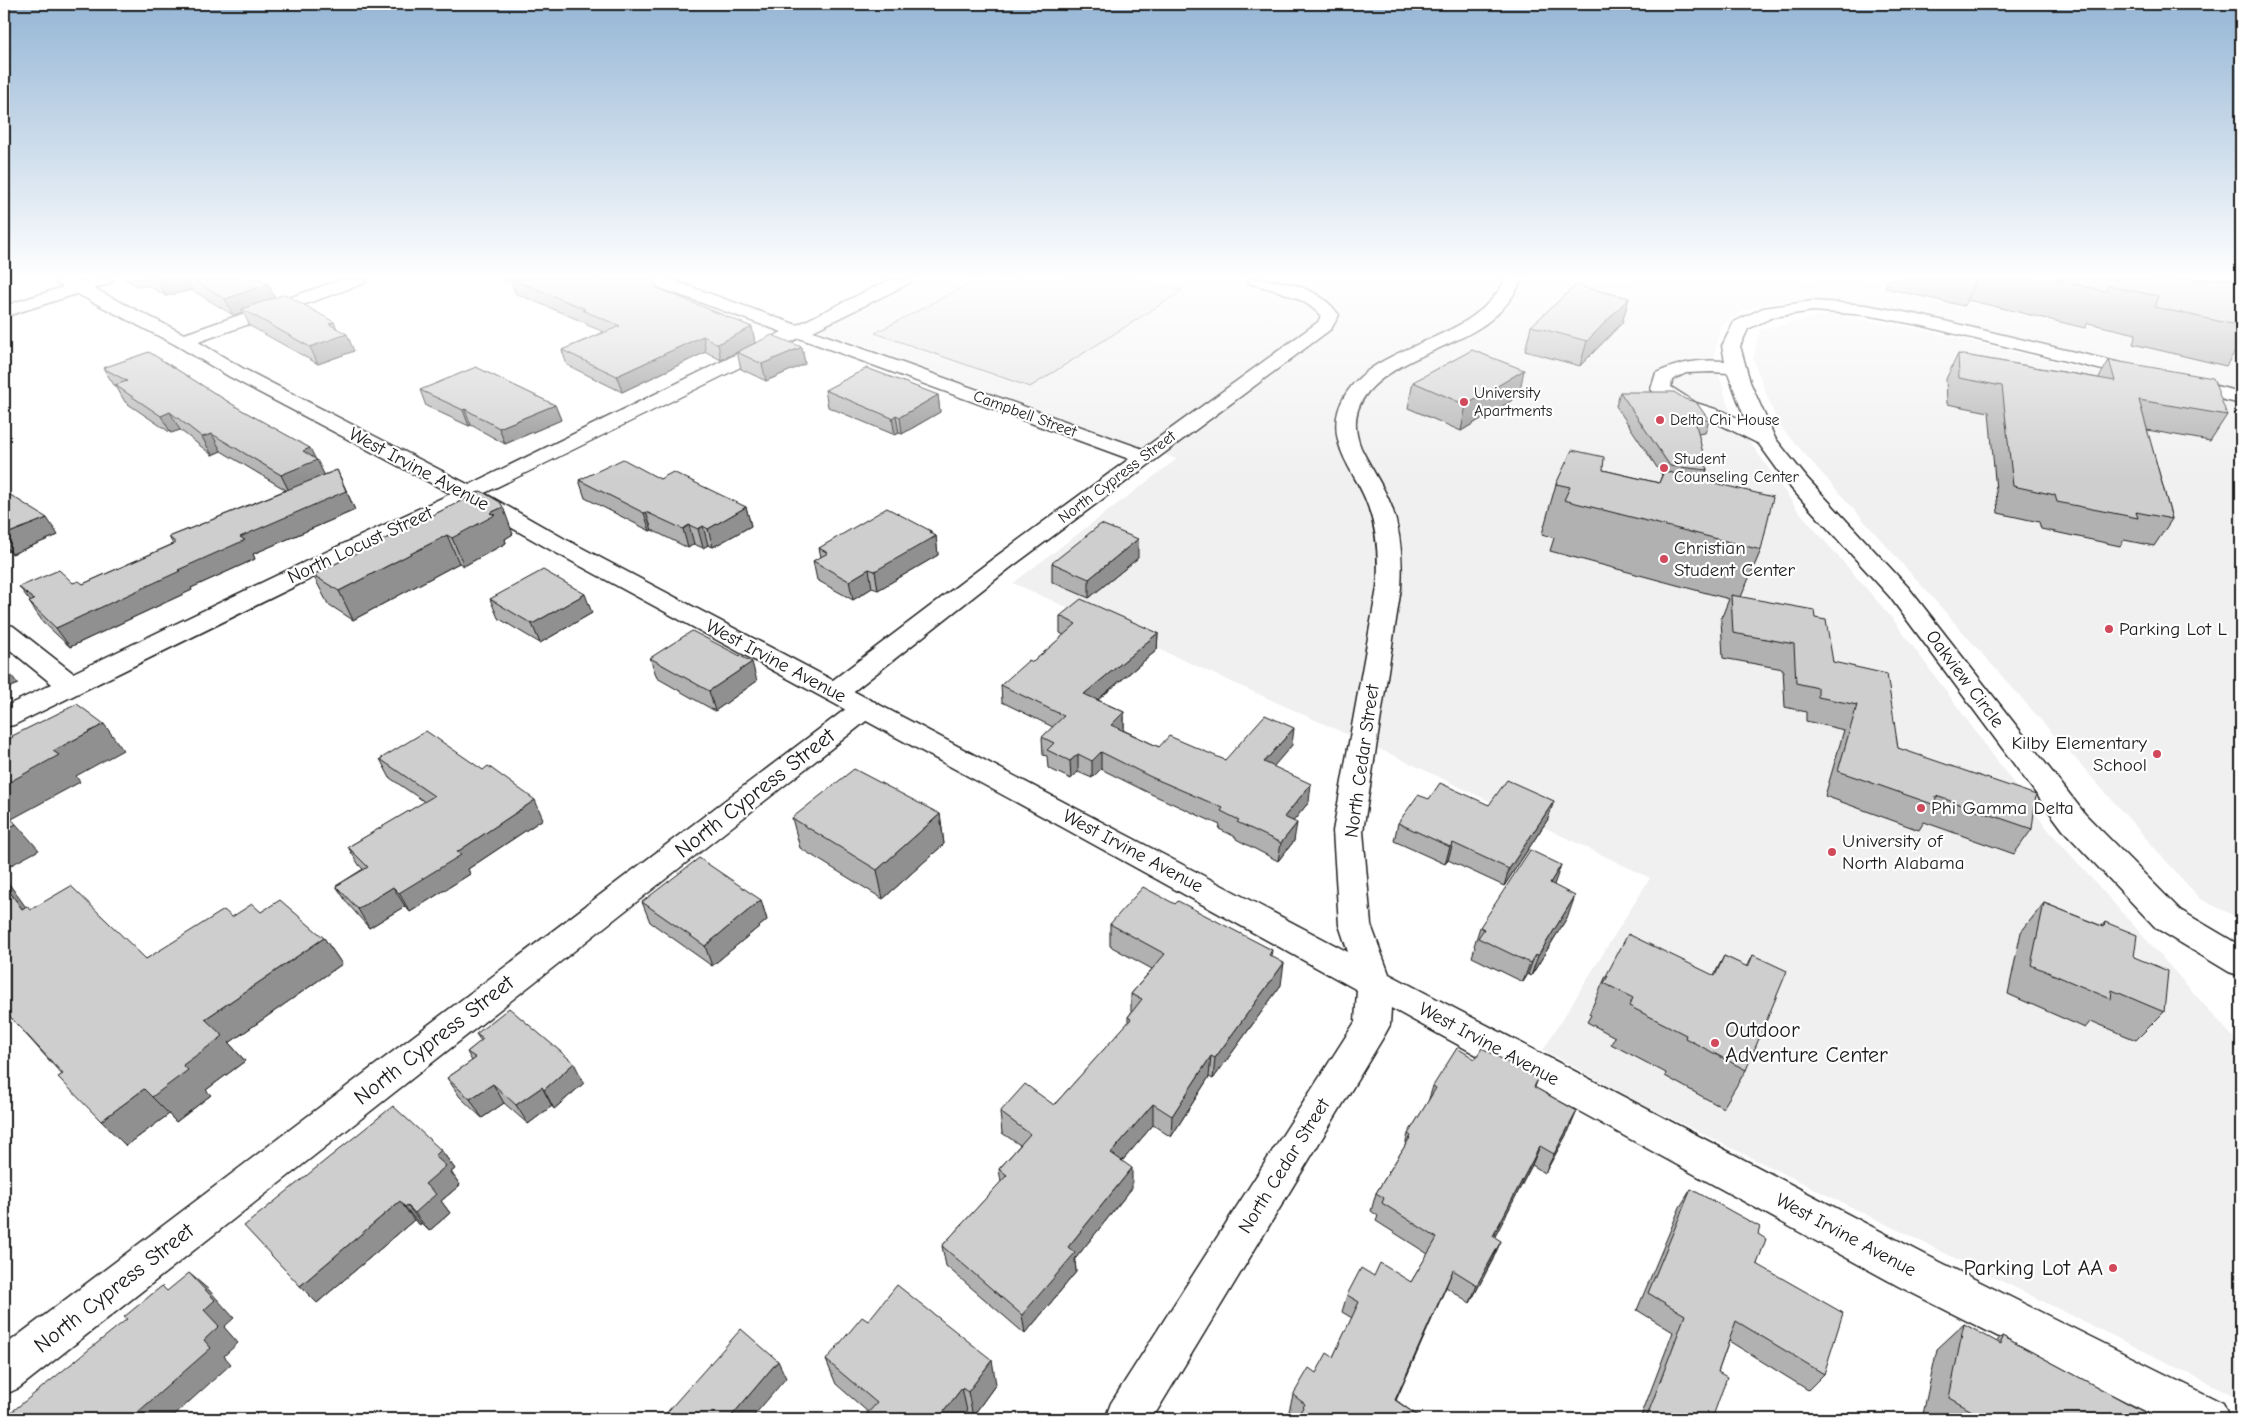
<svg xmlns="http://www.w3.org/2000/svg" width="2245" height="1423" font-family="'Comic Neue',sans-serif">
<style>
.built{fill:#f0f0f0}
.green{fill:#e2e2e2;stroke:#7f7f7f}
.lines{fill:none;stroke-linecap:round;stroke-linejoin:round}
.street-casing{stroke:#1c1c1c;stroke-width:3}
.secondary-casing{stroke:#1c1c1c;stroke-width:3}
.street{fill:#fff;fill-rule:evenodd}
.secondary{fill:#fff;fill-rule:evenodd}
.wall{fill:#b1b1b1;stroke:#1c1c1c}
.shaded-wall{fill:#909090;stroke:#1c1c1c}
.building{fill:#cecece;stroke:#1c1c1c}
.poi-dot{fill:#d1495b;stroke:#fff;stroke-width:2}
.labels{text-anchor:middle;dominant-baseline:central;stroke-width:4.5;stroke-linejoin:round;paint-order:stroke}
.far-poi-label{font-size:16px;fill:#1c1c1c;stroke:#fff;text-anchor:start}
.far-street-label{font-size:16px;fill:#1c1c1c;stroke:#fff}
.street-label{font-size:19px;fill:#1c1c1c;stroke:#fff}
.poi-label{font-size:19px;fill:#1c1c1c;stroke:#fff;text-anchor:start}
.near-street-label{font-size:22px;fill:#1c1c1c;stroke:#fff}
.near-poi-label{font-size:22px;fill:#1c1c1c;stroke:#fff;text-anchor:start}
</style>
<rect width="100%" height="100%" fill="#fff"/>
<filter id="ink" filterUnits="userSpaceOnUse"><feTurbulence type="fractalNoise" baseFrequency=".02" numOctaves="2"/><feDisplacementMap in="SourceGraphic" scale="10" xChannelSelector="R" yChannelSelector="G"/><feConvolveMatrix kernelMatrix="1 2 1 2 8 2 1 2 1" color-interpolation-filters="sRGB"/></filter>
<g filter="url(#ink)">
<g class="built">
<polygon points="918,279 2241,279 2241,392 1867,305 1817,301 1767,303 1740,312 1720,327 1714,358 1731,415 1797,509 1892,618 2045,826 2241,1046 2241,1399 1638,1102 1543,1050 1650,878 1397,757 1013,583 1177,459 818,330"/>
<polygon points="1830,314 1919,329 2241,406 2241,919 2200,899 1778,424 1753,359 1760,330"/>
</g>
<polygon class="green" points="978,279 1140,279 1182,291 1030,387 875,333"/>
<g class="lines">
<g class="street-casing">
<g id="street">
<polygon points="88,279 113,279 111,283 4,317 4,306"/>
<polygon points="343,279 367,279 365,283 190,345 183,347 176,345 174,341 176,337"/>
<path d="M645,279H669L797,325L891,279H912L910,283L813,331L1143,449L1318,322L1321,316C1302,295 1274,290 1249,283L1247,279C1280,279 1319,286 1339,315L1331,329L1010,568L845,698L835,701L825,698L821,692L825,686L994,558L1129,459L799,338C538,468 275,595 14,725L4,727V707L52,684L4,645V624L13,626L73,673L311,559L461,489L782,332L647,283Z"/>
<path d="M1813,301L1866,305L1919,315L2150,370L2153,374L2150,378L2143,380L1919,325L1866,315L1813,311L1773,317L1748,329L1740,346L1750,382L1775,438L1807,478L1908,587L2085,814L2180,910L2241,946V976L2229,972L2156,928L2063,830L1890,597L1791,488L1759,444L1711,420L1682,411L1654,393L1651,389L1656,373C1680,362 1699,359 1725,361L1722,346L1734,322L1763,308ZM1711,372L1728,373L1746,422L1725,412L1696,403L1671,387L1672,380L1686,373Z"/>
<polygon points="2182,378 2241,392 2241,404 2175,388 2172,384 2175,380"/>
<polygon points="865,699 875,702 879,708 875,714 19,1388 4,1395 4,1346 855,702"/>
</g>
</g>
<g class="secondary-casing">
<path id="secondary" d="M54,279H75L190,337L244,369L477,489L565,539L1348,952L1339,925L1333,831L1377,588C1379,560 1378,533 1368,506C1361,484 1345,466 1339,444C1328,407 1352,378 1383,361C1428,336 1480,328 1506,279H1522C1499,330 1455,339 1409,362C1375,380 1343,404 1361,448C1370,467 1383,485 1391,505C1401,532 1403,559 1401,588L1363,831L1371,925L1389,974L1928,1256L2223,1403L2229,1419H2161L1898,1286L1391,1008L1390,1025L1384,1036L1152,1419H1105L1111,1403L1355,1022L1357,990L1062,827L549,549L461,499L230,377L176,345L56,283Z"/>
</g>
<use href="#street" class="street"/>
<use href="#secondary" class="secondary"/>
</g>
<g class="wall">
<polygon points="125,279 260,279 268,284 275,298 334,322 337,329 354,351 318,364 250,326 243,312 233,315 192,290 166,296 149,286 137,286"/>
<polygon points="500,279 654,279 657,288 752,327 755,343 721,360 706,352 622,392 567,365 562,350 604,332 587,325 586,323 515,293 512,283"/>
<polygon points="1888,279 2241,279 2241,342 2226,366 2133,344 2136,334 2088,323 2085,328 1968,300 1964,306 1885,288"/>
<polygon points="1629,298 1622,323 1580,366 1525,351 1531,326"/>
<polygon points="802,347 805,364 766,381 741,369 737,352"/>
<polygon points="1958,354 2099,378 2109,360 2227,415 2210,441 2147,430 2172,519 2154,546 2124,540 2120,546 2041,529 2039,522 1998,513 1989,412 1947,404 1946,379"/>
<polygon points="103,368 315,459 324,475 337,470 355,510 253,554 255,559 191,588 192,590 70,647 43,622 29,602 31,602 19,587 73,583 83,584 173,544 169,537 286,490 221,451 212,455 180,430 171,433 125,402 116,386 114,385"/>
<polygon points="1413,382 1519,396 1461,431 1408,408"/>
<polygon points="420,390 555,405 561,420 505,444 471,425 469,426 426,406"/>
<polygon points="825,390 938,395 940,412 902,434 899,433 895,435 828,407"/>
<polygon points="1620,392 1709,420 1705,433 1698,434 1707,470 1703,480 1761,550 1741,597 1815,618 1833,662 1898,748 2032,829 2014,854 1924,822 1919,830 1825,796 1844,730 1806,721 1806,712 1785,707 1783,669 1723,658 1721,619 1729,599 1550,551 1554,538 1542,534 1556,484 1603,470 1659,483 1662,475 1616,406"/>
<polygon points="660,479 746,507 751,526 713,547 708,545 703,548 694,544 688,548 652,530 650,531 585,498 579,480"/>
<polygon points="4,491 58,535 12,554 9,551 4,553"/>
<polygon points="481,491 513,534 505,539 506,543 464,566 459,563 353,620 328,604 313,575"/>
<polygon points="931,531 931,534 936,536 938,555 878,590 872,588 853,600 817,580 813,561 821,557 819,548"/>
<polygon points="1138,558 1089,598 1052,582 1052,563"/>
<polygon points="490,599 592,613 540,643 498,618"/>
<polygon points="1060,616 1158,633 1157,650 1098,700 1124,712 1124,729 1123,730 1159,747 1225,760 1292,745 1273,766 1309,802 1293,821 1294,841 1278,861 1236,839 1236,837 1219,829 1220,825 1151,794 1101,769 1092,778 1078,772 1071,779 1048,768 1047,756 1043,755 1042,737 1053,727 1002,702 1001,685 1033,662 1064,635 1060,633"/>
<polygon points="650,658 757,681 715,711 657,678"/>
<polygon points="380,759 543,819 468,869 470,874 410,912 405,906 369,928 348,904 336,886 363,869 359,865 348,847 425,802 390,778"/>
<polygon points="1429,799 1489,805 1548,819 1504,886 1448,860 1445,864 1394,841 1398,823"/>
<polygon points="940,814 944,844 883,899 800,848 792,818"/>
<polygon points="4,877 25,907 27,906 30,910 146,959 232,917 261,912 324,938 342,964 229,1043 245,1061 206,1090 211,1095 176,1122 169,1114 126,1146 4,1010"/>
<polygon points="1554,885 1568,916 1531,976 1528,974 1523,982 1472,957 1475,947 1474,946 1480,927"/>
<polygon points="761,900 767,920 712,966 650,922 642,902"/>
<polygon points="2044,903 2102,926 2105,922 2134,957 2164,1012 2136,1040 2091,1021 2085,1028 2008,994 2021,932"/>
<polygon points="1175,904 1272,950 1271,956 1281,985 1213,1079 1209,1077 1171,1137 1153,1125 1122,1161 1132,1188 1075,1259 1076,1272 1025,1334 946,1266 942,1246 1001,1182 999,1169 1020,1145 1002,1133 1000,1112 1054,1105 1128,1023 1128,1017 1131,1013 1131,994 1152,969 1110,946 1110,924"/>
<polygon points="1753,955 1746,1070 1723,1108 1665,1076 1666,1073 1611,1044 1615,1037 1587,1022 1591,1015 1589,1014 1606,976 1714,975 1724,956 1746,967"/>
<polygon points="476,1034 584,1083 554,1109 552,1106 528,1124 504,1103 482,1118 460,1097 447,1078 472,1061 467,1052 481,1041"/>
<polygon points="1475,1059 1538,1079 1535,1087 1569,1130 1545,1173 1532,1165 1494,1237 1493,1259 1470,1303 1446,1287 1396,1400 1422,1419 1296,1419 1297,1417 1289,1411 1293,1395 1333,1357 1352,1318 1342,1312 1347,1295 1374,1276 1411,1282 1428,1254 1376,1221 1378,1216 1371,1211 1376,1193 1405,1146 1408,1134 1428,1102 1433,1086"/>
<polygon points="441,1150 455,1169 451,1172 460,1185 441,1201 450,1213 429,1231 421,1223 420,1225 414,1220 317,1303 300,1286"/>
<polygon points="1691,1189 1758,1234 1757,1264 1824,1374 1808,1390 1729,1341 1718,1372 1712,1419 1640,1419 1673,1332 1637,1310 1680,1207"/>
<polygon points="868,1321 996,1384 973,1416 967,1411 961,1419 868,1419 866,1415 869,1413 836,1384 826,1360"/>
<polygon points="1964,1324 1996,1342 2002,1336 2157,1419 1922,1419 1937,1349"/>
</g>
<g class="shaded-wall">
<polygon points="163,279 186,279 192,290 166,296 158,280"/>
<polygon points="1977,279 1978,279 1964,306"/>
<polygon points="268,284 276,300 242,309 243,312 233,315 225,299"/>
<polygon points="1629,298 1622,323 1580,366 1587,341"/>
<polygon points="334,322 340,336 347,334 354,351 318,364 310,347 329,324"/>
<polygon points="752,327 755,343 721,360 718,344"/>
<polygon points="703,336 706,352 622,392 617,376"/>
<polygon points="802,347 805,364 766,381 762,364"/>
<polygon points="1524,370 1519,396 1461,431 1466,405"/>
<polygon points="938,395 940,412 902,434 900,417"/>
<polygon points="555,405 561,420 505,444 499,428"/>
<polygon points="465,409 471,425 469,426 463,410"/>
<polygon points="170,412 180,430 171,433 161,416"/>
<polygon points="896,415 899,433 895,435 892,418"/>
<polygon points="212,434 221,451 212,455 202,437"/>
<polygon points="310,448 316,460 317,460 326,478 290,493 281,475 303,451"/>
<polygon points="337,470 355,510 253,554 255,559 191,588 192,590 70,647 56,628 178,570 240,537"/>
<polygon points="503,507 513,534 505,539 506,543 464,566 452,538 490,513"/>
<polygon points="746,507 751,526 713,547 708,529"/>
<polygon points="646,512 652,530 650,531 644,513"/>
<polygon points="47,518 58,535 12,554 4,543 4,535"/>
<polygon points="689,525 694,544 688,548 683,529"/>
<polygon points="703,526 708,545 703,548 698,529"/>
<polygon points="931,531 932,539 936,536 938,555 878,590 875,571"/>
<polygon points="447,535 459,563 353,620 339,591"/>
<polygon points="1138,539 1138,558 1089,598 1089,579"/>
<polygon points="4,545 9,551 4,553"/>
<polygon points="869,569 872,588 853,600 849,581"/>
<polygon points="585,594 592,613 540,643 532,624"/>
<polygon points="1158,633 1157,650 1084,711 1084,694"/>
<polygon points="752,662 757,681 715,711 709,691"/>
<polygon points="4,666 18,684 4,690"/>
<polygon points="1124,712 1124,729 1112,742 1111,725"/>
<polygon points="104,724 123,750 76,776 80,782 10,820 4,813 4,785 53,751"/>
<polygon points="1294,728 1292,745 1262,780 1264,762"/>
<polygon points="1101,752 1101,769 1092,778 1092,761"/>
<polygon points="1078,754 1078,772 1071,779 1070,761"/>
<polygon points="1311,784 1309,802 1282,835 1284,817"/>
<polygon points="535,800 543,819 468,869 470,874 410,912 399,893 457,852"/>
<polygon points="1554,801 1548,819 1504,886 1509,869"/>
<polygon points="940,814 944,844 883,899 877,870"/>
<polygon points="1297,823 1294,841 1278,861 1281,843"/>
<polygon points="16,824 39,850 4,869 4,830"/>
<polygon points="1453,843 1448,860 1445,864 1450,847"/>
<polygon points="1561,865 1554,885 1543,903 1550,883"/>
<polygon points="4,877 46,935 22,909 4,884"/>
<polygon points="393,887 405,906 369,928 358,909"/>
<polygon points="1575,896 1568,916 1531,976 1538,956"/>
<polygon points="761,900 767,920 712,966 705,946"/>
<polygon points="324,938 342,964 229,1043 245,1061 206,1090 211,1095 176,1122 152,1097 205,1019"/>
<polygon points="1535,955 1528,974 1523,982 1530,963"/>
<polygon points="1284,963 1281,985 1213,1079 1215,1058"/>
<polygon points="1211,1056 1209,1077 1171,1137 1172,1116"/>
<polygon points="574,1063 584,1083 554,1109 544,1090"/>
<polygon points="493,1084 504,1103 482,1118 470,1099"/>
<polygon points="542,1087 552,1106 528,1124 516,1105"/>
<polygon points="144,1089 169,1114 126,1146 101,1121"/>
<polygon points="1153,1104 1153,1125 1112,1173 1111,1153"/>
<polygon points="1577,1111 1569,1130 1545,1173 1554,1154"/>
<polygon points="1540,1146 1532,1165 1486,1254 1493,1236"/>
<polygon points="441,1150 455,1169 451,1172 460,1185 441,1201 450,1213 429,1231 415,1213 435,1156"/>
<polygon points="1132,1168 1132,1188 1075,1259 1076,1272 1025,1334 1022,1315 1068,1247"/>
<polygon points="400,1201 414,1220 317,1303 300,1286"/>
<polygon points="407,1205 421,1223 420,1225 405,1207"/>
<polygon points="1501,1241 1493,1259 1470,1303 1477,1285"/>
<polygon points="1453,1270 1446,1287 1389,1416 1395,1400"/>
<polygon points="189,1273 209,1290 234,1318 224,1327 238,1343 224,1356 231,1364 170,1419 130,1419 204,1340 204,1310"/>
<polygon points="992,1360 996,1384 973,1416 968,1392"/>
<polygon points="778,1361 786,1378 751,1419 729,1419"/>
<polygon points="962,1388 967,1411 961,1419 938,1419"/>
</g>
<g class="building">
<polygon points="192,279 260,279 268,284 225,299"/>
<polygon points="512,279 654,279 657,288 752,327 718,344 703,336 617,376 562,350 620,326 582,310 585,309"/>
<polygon points="2052,279 2241,279 2241,326 2154,307 2158,296 2108,286 2105,291"/>
<polygon points="1576,285 1629,298 1587,341 1531,326"/>
<polygon points="285,294 334,322 329,324 347,334 310,347 242,309"/>
<polygon points="772,335 802,347 762,364 737,352"/>
<polygon points="1472,350 1524,370 1466,405 1413,382"/>
<polygon points="149,352 240,409 310,448 303,451 317,460 281,475 212,434 202,437 170,412 161,416 115,385 127,381 103,368"/>
<polygon points="1958,354 2115,381 2109,360 2213,378 2227,415 2139,400 2172,519 2136,512 2138,518 2057,502 2055,495 2013,486 2002,386 1959,378"/>
<polygon points="476,367 555,405 499,428 465,409 463,410 420,390"/>
<polygon points="867,368 938,395 900,417 896,415 892,418 825,390"/>
<polygon points="1620,392 1674,392 1685,399 1696,402 1709,420 1695,420 1707,470 1670,466"/>
<polygon points="1572,450 1604,457 1603,470 1659,483 1664,471 1773,497 1761,550 1564,500 1570,487 1556,484"/>
<polygon points="623,459 660,479 673,472 746,507 708,529 703,526 698,529 689,525 683,529 646,512 644,513 579,480"/>
<polygon points="337,470 346,491 240,537 245,540 178,570 180,571 56,628 29,602 34,600 19,587 59,570 73,583 79,581 83,584 176,543 169,537"/>
<polygon points="4,491 47,518 4,535"/>
<polygon points="481,491 500,502 503,507 490,513 495,515 452,538 447,535 339,591 313,575"/>
<polygon points="887,508 931,531 929,532 936,536 875,571 869,569 849,581 813,561 828,553 819,548"/>
<polygon points="1101,524 1138,539 1089,579 1052,563"/>
<polygon points="543,570 585,594 532,624 490,599"/>
<polygon points="1731,595 1814,610 1815,618 1826,620 1833,662 1887,674 1898,748 2036,795 2032,829 1936,796 1935,805 1838,771 1857,705 1818,697 1818,688 1796,683 1794,644 1733,633"/>
<polygon points="1081,599 1158,633 1084,694 1124,712 1111,725 1159,747 1169,736 1225,760 1265,715 1294,728 1264,762 1311,784 1284,817 1297,823 1281,843 1237,822 1239,820 1221,811 1223,808 1151,777 1101,752 1092,761 1078,754 1070,761 1047,750 1054,743 1042,737 1064,716 1001,685 1029,660 1033,662 1076,624 1060,616"/>
<polygon points="692,631 752,662 709,691 650,658"/>
<polygon points="77,704 104,724 53,751 59,755 4,785 4,742 13,737 12,736"/>
<polygon points="426,731 483,770 488,766 535,800 457,852 461,855 399,893 393,887 358,909 336,886 368,867 348,847 434,796 380,759"/>
<polygon points="854,769 940,814 877,870 792,818"/>
<polygon points="1507,780 1554,801 1509,869 1453,843 1450,847 1398,823 1418,795 1429,799 1440,783 1489,805"/>
<polygon points="4,811 16,824 4,830"/>
<polygon points="1530,850 1561,865 1550,883 1575,896 1538,956 1535,955 1530,963 1478,938 1484,929 1480,927"/>
<polygon points="699,858 761,900 705,946 642,902"/>
<polygon points="4,884 22,909 27,906 30,910 71,886 146,959 224,910 232,917 252,904 261,912 280,900 324,938 205,1019 223,1036 183,1065 188,1070 152,1097 144,1089 101,1121 58,1077 63,1074 4,1010"/>
<polygon points="1143,887 1175,904 1178,901 1272,950 1269,955 1284,963 1215,1058 1211,1056 1172,1116 1153,1104 1111,1153 1132,1168 1068,1247 1075,1253 1022,1315 942,1246 1007,1175 999,1169 1030,1134 1000,1112 1025,1084 1054,1105 1131,1019 1128,1017 1142,999 1131,994 1165,954 1110,924"/>
<polygon points="2044,903 2104,927 2105,922 2137,935 2134,957 2168,971 2164,1012 2112,990 2111,999 2031,965"/>
<polygon points="1628,934 1715,976 1724,956 1748,967 1753,955 1787,971 1746,1070 1685,1038 1686,1035 1629,1006 1633,998 1604,983 1608,976 1606,976"/>
<polygon points="509,1008 574,1063 544,1090 542,1087 516,1105 493,1084 470,1099 447,1078 476,1058 467,1052 483,1039 476,1034"/>
<polygon points="1457,1048 1475,1059 1482,1048 1538,1079 1534,1087 1577,1111 1554,1154 1540,1146 1493,1236 1501,1241 1477,1285 1453,1270 1395,1400 1422,1419 1296,1419 1305,1404 1293,1395 1309,1368 1316,1373 1327,1353 1333,1357 1359,1302 1347,1295 1361,1268 1374,1276 1380,1263 1411,1282 1437,1238 1382,1203 1384,1198 1376,1193 1411,1136 1408,1134 1436,1088 1433,1086"/>
<polygon points="393,1106 441,1150 435,1156 446,1166 425,1184 436,1194 415,1213 407,1205 405,1207 400,1201 300,1286 244,1226"/>
<polygon points="1691,1189 1760,1227 1758,1234 1766,1239 1757,1264 1843,1313 1824,1374 1736,1321 1718,1372 1727,1377 1712,1419 1646,1419 1685,1315 1648,1293"/>
<polygon points="189,1273 215,1300 204,1310 219,1326 204,1340 211,1348 130,1419 14,1419 9,1414 127,1319 124,1317 152,1294 162,1286 167,1291"/>
<polygon points="897,1285 992,1360 968,1392 962,1388 938,1419 871,1419 866,1415 877,1403 826,1360 862,1317 868,1321"/>
<polygon points="1964,1324 2001,1344 2002,1336 2157,1419 1986,1419 1949,1398"/>
<polygon points="741,1329 778,1361 729,1419 661,1419"/>
</g>
</g>
<linearGradient id="sky" x2="0" y2="1"><stop stop-color="#95b6d5"/><stop offset="0.58" stop-color="#fff"/><stop offset="1" stop-color="#fff" stop-opacity="0"/></linearGradient>
<rect width="2245" height="478" fill="url(#sky)"/>
<g class="poi-dot">
<circle cx="1464" cy="402" r="5"/>
<circle cx="1660" cy="420" r="5"/>
<circle cx="1664" cy="468" r="5"/>
<circle cx="1664" cy="559" r="5"/>
<circle cx="2109" cy="629" r="5"/>
<circle cx="2157" cy="754" r="5"/>
<circle cx="1921" cy="808" r="5"/>
<circle cx="1832" cy="852" r="5"/>
<circle cx="1715" cy="1043" r="5"/>
<circle cx="2113" cy="1268" r="5"/>
</g>
<g class="labels">
<g class="far-poi-label">
<text x="1474" y="393">University<tspan x="1474" dy="18">Apartments</tspan></text>
<text x="1670" y="420">Delta Chi House</text>
<text x="1674" y="459">Student<tspan x="1674" dy="18">Counseling Center</tspan></text>
</g>
<g class="far-street-label">
<text transform="translate(1025 414) rotate(20)">Campbell Street</text>
<text transform="translate(1117 477) rotate(-37)">North Cypress Street</text>
</g>
<g class="street-label">
<text transform="translate(419 469) rotate(28)">West Irvine Avenue</text>
<text transform="translate(360 545) rotate(-25)">North Locust Street</text>
<text transform="translate(776 661) rotate(28)">West Irvine Avenue</text>
<text transform="translate(1965 679) rotate(53)">Oakview Circle</text>
<text transform="translate(1362 761) rotate(-82)">North Cedar Street</text>
<text transform="translate(1133 851) rotate(28)">West Irvine Avenue</text>
<text transform="translate(1489 1044) rotate(28)">West Irvine Avenue</text>
<text transform="translate(1284 1166) rotate(-58)">North Cedar Street</text>
<text transform="translate(1846 1235) rotate(28)">West Irvine Avenue</text>
</g>
<g class="poi-label">
<text x="1674" y="548">Christian<tspan x="1674" dy="22">Student Center</tspan></text>
<text x="2119" y="629">Parking Lot L</text>
<text x="2147" y="743" text-anchor="end">Kilby Elementary<tspan x="2147" dy="22">School</tspan></text>
<text x="1931" y="808">Phi Gamma Delta</text>
<text x="1842" y="841">University of<tspan x="1842" dy="22">North Alabama</tspan></text>
</g>
<g class="near-street-label">
<text transform="translate(755 793) rotate(-38)">North Cypress Street</text>
<text transform="translate(434 1040) rotate(-38)">North Cypress Street</text>
<text transform="translate(114 1288) rotate(-38)">North Cypress Street</text>
</g>
<g class="near-poi-label">
<text x="1725" y="1030">Outdoor<tspan x="1725" dy="25">Adventure Center</tspan></text>
<text x="2103" y="1268" text-anchor="end">Parking Lot AA</text>
</g>
</g>
<rect width="2245" height="1423" fill="none" stroke="#fff" stroke-width="20"/>
<rect x="10" y="10" width="2225" height="1403" fill="none" stroke="#1c1c1c" stroke-width="2" filter="url(#ink)"/>
</svg>
